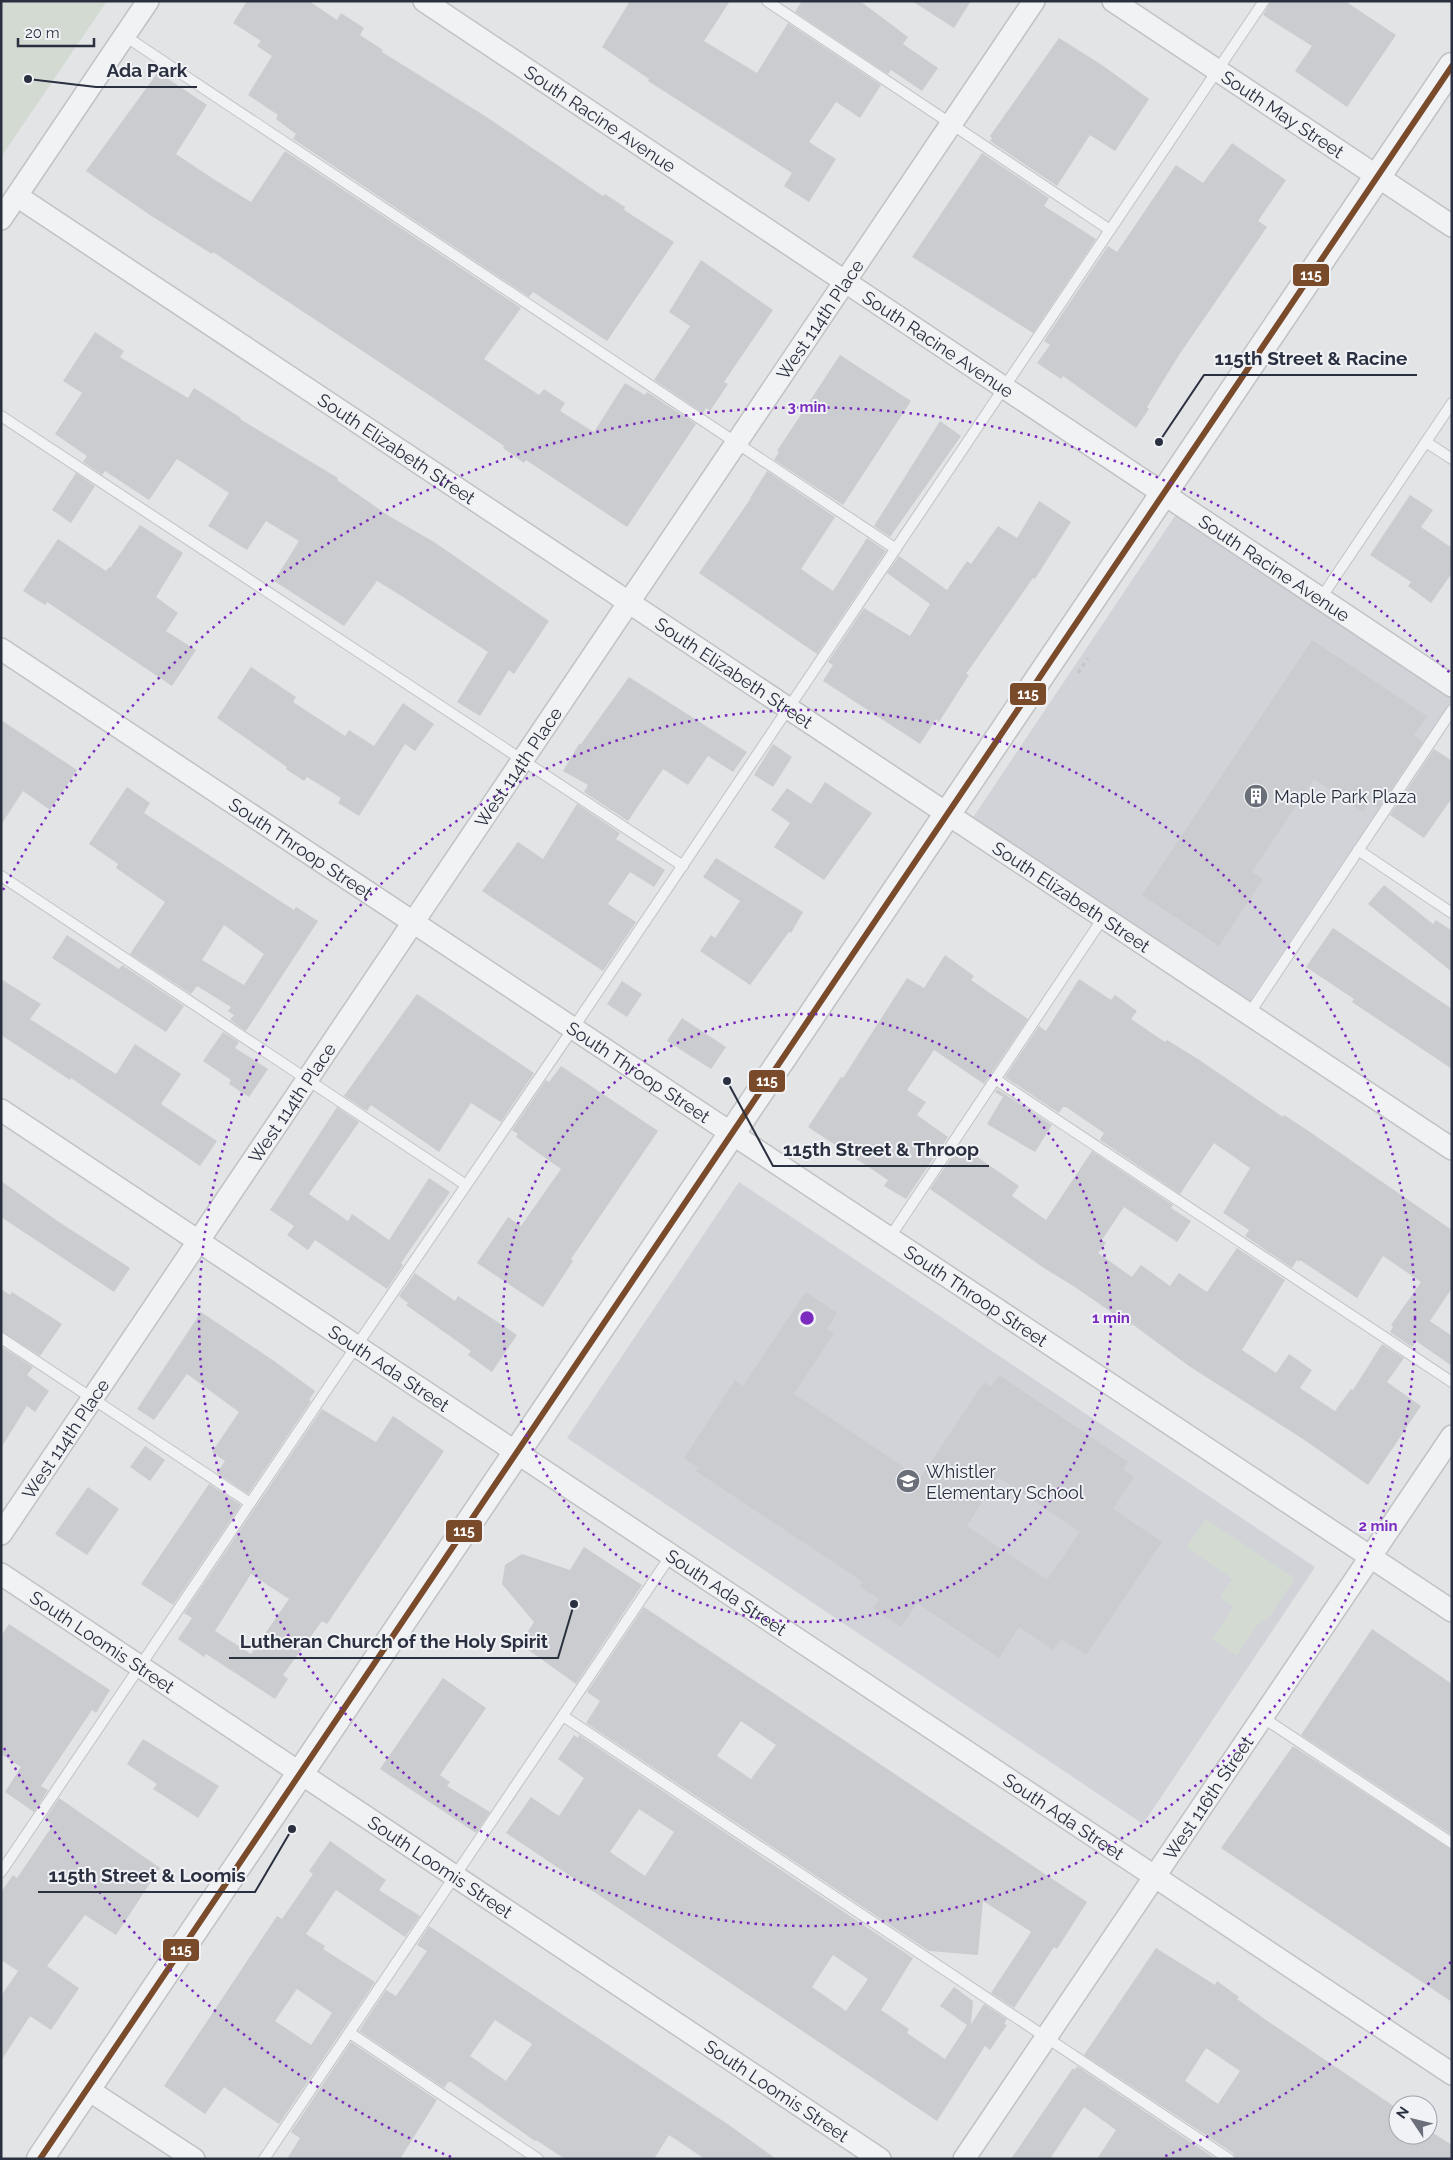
<svg xmlns="http://www.w3.org/2000/svg" width="1453" height="2160" font-family="Raleway,sans-serif">
<style>
.built{fill:#d1d3d9}
.green{fill:#d2dad2}
.building{fill:#cacccf;fill-rule:evenodd}
.lines{fill:none;stroke-linecap:round;stroke-linejoin:round}
.service-casing{stroke:#c0c2c4;stroke-width:12}
.minor-casing{stroke:#c0c2c4;stroke-width:24}
.tertiary-casing{stroke:#c0c2c4;stroke-width:29}
.path{stroke:#c4c5ca;stroke-width:3;stroke-dasharray:4 4;stroke-linecap:butt}
.service{stroke:#f1f2f4;stroke-width:10}
.minor{stroke:#f1f2f4;stroke-width:21}
.tertiary{stroke:#f1f2f4;stroke-width:26}
.bus-1-casing{stroke:#f0f2f6;stroke-width:10}
.bus-1{stroke:#7a4b2a;stroke-width:6}
.ring{fill:none;stroke:#7b2cbf;stroke-width:2.5;stroke-dasharray:2.5 5}
.labels{text-anchor:middle;dominant-baseline:central;stroke-width:4;stroke-linejoin:round;paint-order:stroke}
.street-label{font-size:18px;fill:#2a303f;stroke:#f0f2f6}
.poi-label{font-size:18px;fill:#2a303f;stroke:#f0f2f6;text-anchor:start}
.centre{fill:#7b2cbf;stroke:#f0f2f6;stroke-width:2.5}
.ring-label{font-size:15px;text-anchor:middle;font-weight:bold;fill:#7b2cbf;stroke:#f0f2f6;stroke-width:4;stroke-linejoin:round;paint-order:stroke}
.leader{fill:none;stroke:#2a303f;stroke-width:2}
.callout-dot{fill:#2a303f;stroke:#f0f2f6;stroke-width:2}
.callout-label{font-size:19px;text-anchor:middle;font-weight:bold;fill:#2a303f;stroke:#f0f2f6;stroke-width:4;stroke-linejoin:round;paint-order:stroke}
.line-badge{stroke:#f0f2f6;stroke-width:2}
.badge-label{font-size:14px;text-anchor:middle;font-weight:bold;fill:#fff}
</style>
<rect width="100%" height="100%" fill="#e2e4e6"/>
<g class="built">
<polygon points="1177,513 1452,696 1452,700 1248,1004 972,819"/>
<polygon points="739,1182 1315,1567 1143,1824 567,1438"/>
</g>
<g class="green">
<polygon points="1,1 107,1 1,157"/>
<polygon points="1206,1519 1295,1578 1268,1619 1257,1625 1237,1656 1212,1639 1233,1607 1220,1597 1232,1579 1186,1547"/>
</g>
<g class="building">
<polygon points="247,1 309,1 337,20 341,13 364,28 360,35 383,50 382,52 485,116 603,196 605,194 625,207 624,210 674,242 607,341 533,292 529,297 293,139 296,134 276,119 278,115 248,95 272,56 257,46 261,41 233,23"/>
<polygon points="630,1 730,1 704,41 757,73 788,23 881,85 860,118 836,102 809,142 836,159 809,202 784,186 792,173 648,81 649,79 602,47"/>
<polygon points="802,1 860,1 908,37 903,44 938,68 922,91 891,70 888,74 795,12"/>
<polygon points="912,1 971,1 954,28"/>
<polygon points="1271,1 1345,1 1396,35 1347,107 1295,71 1312,46 1263,15"/>
<polygon points="1059,38 1102,65 1149,99 1115,151 1090,135 1057,186 990,141 992,138 990,136"/>
<polygon points="158,72 207,105 176,154 215,180 251,202 285,151 521,308 484,359 539,395 544,389 565,403 560,411 594,432 625,383 645,395 647,392 696,424 627,527 526,460 524,463 503,448 504,446 429,395 213,252 212,254 150,215 86,171"/>
<polygon points="1232,143 1286,180 1258,221 1267,227 1179,355 1147,407 1149,409 1136,428 1063,376 1061,379 1037,363 1050,345 1044,341 1108,246 1117,252 1176,165 1203,183"/>
<polygon points="982,153 1049,198 1044,206 1096,239 1033,333 912,257"/>
<polygon points="701,260 773,310 724,382 728,384 710,411 706,408 703,413 654,380 690,326 669,312"/>
<polygon points="95,332 124,351 120,357 188,398 194,388 210,398 241,418 240,419 338,478 337,480 389,516 434,542 549,621 514,674 509,670 480,716 457,702 488,652 400,595 377,581 344,626 274,581 299,541 266,521 247,550 208,526 229,493 177,459 149,500 105,471 102,475 83,462 87,456 55,434 82,393 63,381"/>
<polygon points="840,355 911,401 843,505 774,460 779,452 777,451"/>
<polygon points="940,421 961,436 890,537 874,526"/>
<polygon points="767,471 835,517 801,569 833,591 867,538 886,551 817,654 699,573 751,498 750,498"/>
<polygon points="76,473 95,486 71,523 52,510"/>
<polygon points="1410,495 1433,510 1421,527 1452,548 1452,573 1431,603 1408,586 1411,582 1370,555"/>
<polygon points="1039,501 1071,522 1035,579 1033,578 966,674 969,675 939,722 936,719 920,744 823,681 833,665 828,662 864,608 910,636 930,604 887,573 899,556 947,590 967,561 971,564 998,526 1017,538"/>
<polygon points="140,525 183,553 156,597 178,613 166,631 196,650 172,686 47,602 45,605 23,591 58,539 106,571 109,567 110,568"/>
<polygon points="1312,640 1427,716 1414,735 1423,742 1378,808 1369,802 1363,812 1314,779 1252,872 1263,879 1219,946 1142,895"/>
<polygon points="251,667 296,697 293,702 345,736 349,730 374,746 403,703 434,724 415,751 405,744 359,816 338,803 341,798 307,777 304,781 286,769 287,767 217,718"/>
<polygon points="629,677 747,752 733,772 708,756 688,785 663,769 628,821 584,792 588,785 563,771 579,744 581,744"/>
<polygon points="1,720 77,770 50,810 23,791 1,825"/>
<polygon points="773,744 792,757 773,787 754,775"/>
<polygon points="1434,749 1452,761 1452,798 1424,838 1390,815"/>
<polygon points="825,782 872,813 824,880 774,847 790,823 771,810 787,788 811,804"/>
<path d="M127,787L150,803L144,813L294,910L296,907L318,921L246,1031L230,1020L234,1015L228,1011L231,1007L197,986L191,994L130,954L165,902L116,868L118,864L89,844ZM224,925L264,954L244,985L202,960Z"/>
<polygon points="577,804 620,833 616,839 665,870 654,887 630,872 608,904 636,922 603,971 482,891 518,842 543,859"/>
<polygon points="716,858 803,912 791,933 789,932 750,985 700,951 711,935 715,938 740,901 703,877"/>
<polygon points="1384,885 1433,924 1436,920 1452,931 1452,972 1368,904"/>
<polygon points="1333,928 1452,1009 1452,1069 1352,1002 1354,999 1306,967"/>
<polygon points="67,935 119,969 122,965 184,1006 166,1032 52,958"/>
<polygon points="945,955 974,976 971,980 1028,1019 984,1084 934,1050 907,1090 926,1102 917,1115 948,1137 906,1199 884,1186 888,1180 808,1127 841,1077 843,1078 907,978 924,988"/>
<polygon points="1,979 41,1004 30,1019 116,1074 135,1044 181,1074 161,1104 217,1141 200,1166 71,1078 70,1080 1,1035"/>
<polygon points="1079,979 1111,1000 1115,995 1137,1011 1131,1019 1165,1042 1167,1040 1198,1059 1283,1117 1284,1115 1307,1130 1452,1230 1452,1288 1430,1321 1452,1336 1452,1366 1416,1341 1412,1347 1390,1332 1393,1327 1391,1325 1421,1282 1383,1256 1357,1298 1300,1260 1299,1262 1297,1260 1292,1268 1245,1236 1249,1230 1223,1213 1250,1168 1214,1143 1180,1194 1100,1140 1104,1133 1066,1107 1063,1107 1059,1113 1005,1077 1039,1026 1046,1031"/>
<polygon points="622,981 642,994 627,1017 607,1004"/>
<polygon points="417,994 534,1073 501,1122 471,1103 439,1152 371,1105 367,1111 344,1096"/>
<polygon points="682,1018 726,1047 711,1069 667,1041"/>
<polygon points="223,1032 239,1042 235,1048 268,1069 249,1097 229,1084 231,1080 203,1061"/>
<polygon points="561,1066 658,1131 571,1259 573,1261 543,1307 477,1263 508,1217 521,1226 561,1169 516,1137 518,1134 512,1130 546,1080 549,1082"/>
<polygon points="997,1089 1052,1125 1035,1152 987,1124 1003,1097 995,1092"/>
<polygon points="337,1107 359,1122 309,1194 348,1221 352,1214 389,1240 429,1178 450,1192 401,1263 403,1265 387,1289 315,1240 308,1250 287,1235 294,1226 270,1210"/>
<polygon points="960,1145 1019,1186 1012,1196 1046,1220 1092,1151 1173,1205 1171,1208 1191,1221 1177,1242 1124,1207 1102,1240 1106,1243 1098,1253 1132,1277 1141,1265 1170,1286 1179,1273 1207,1292 1237,1248 1285,1280 1242,1350 1276,1373 1289,1354 1312,1370 1300,1388 1335,1411 1351,1389 1353,1390 1382,1344 1404,1358 1387,1382 1421,1406 1368,1485 1306,1441 1189,1366 1132,1324 1131,1326 1075,1287 1044,1268 930,1189"/>
<polygon points="1,1181 56,1220 130,1268 114,1292 1,1217"/>
<polygon points="415,1273 455,1301 458,1296 517,1335 492,1372 468,1355 471,1351 406,1305 408,1303 399,1296"/>
<polygon points="1,1289 10,1295 12,1292 62,1324 40,1356 1,1331"/>
<path d="M806,1292L837,1313L827,1329L834,1333L794,1394L920,1478L984,1382L991,1387L999,1375L1128,1462L1123,1470L1134,1477L1113,1509L1162,1542L1086,1655L1061,1639L1053,1650L1019,1627L999,1658L917,1603L901,1627L873,1608L879,1599L860,1587L863,1582L696,1471L699,1468L684,1458L735,1380L743,1386ZM998,1477L1080,1532L1047,1580L967,1526Z"/>
<polygon points="201,1312 274,1361 315,1391 309,1400 311,1401 248,1494 217,1473 225,1461 212,1452 239,1412 187,1374 154,1420 137,1409"/>
<polygon points="1,1346 33,1367 27,1375 49,1391 35,1412 27,1406 1,1448"/>
<path d="M322,1409L376,1442L393,1416L444,1451L327,1624L322,1621L283,1675L288,1679L275,1699L206,1654L204,1657L178,1639L192,1618L184,1613ZM251,1574L289,1599L251,1654L215,1631Z"/>
<polygon points="145,1446 165,1460 150,1481 130,1467"/>
<polygon points="209,1484 241,1505 173,1605 141,1584"/>
<polygon points="88,1487 119,1509 87,1555 55,1534"/>
<polygon points="584,1547 642,1585 576,1684 520,1644 534,1622 502,1584 505,1565 522,1554 570,1570"/>
<path d="M644,1607L1087,1902L1057,1949L1054,1947L1014,2008L991,1993L1031,1932L1030,1931L983,1901L978,1955L929,1951L586,1723L600,1701L587,1692ZM741,1721L776,1745L751,1779L717,1756Z"/>
<polygon points="9,1624 110,1690 96,1713 92,1710 41,1786 48,1790 34,1812 5,1792 21,1767 1,1754 1,1636"/>
<polygon points="1372,1629 1452,1684 1452,1835 1301,1735"/>
<polygon points="443,1678 486,1708 440,1775 450,1782 447,1786 490,1812 476,1833 380,1769"/>
<path d="M574,1735L578,1738L579,1735L913,1958L881,2010L909,2029L907,2033L945,2059L967,2025L940,2006L954,1987L973,2001L971,2024L984,2004L1007,2019L1004,2024L1007,2025L990,2050L985,2046L937,2121L506,1833L531,1797L559,1816L584,1778L558,1759ZM639,1809L674,1832L645,1876L610,1852ZM833,1955L868,1979L846,2011L812,1987Z"/>
<polygon points="143,1739 219,1786 198,1818 153,1789 157,1784 127,1764"/>
<polygon points="1293,1746 1452,1850 1452,2002 1221,1848"/>
<polygon points="59,1798 160,1868 116,1935 85,1915 47,1966 79,1988 51,2030 30,2016 1,2061 1,1996 18,1971 1,1960 1,1892 13,1875 17,1878 53,1825 45,1819"/>
<path d="M330,1841L386,1880L379,1890L420,1916L405,1937L336,1890L306,1934L325,1946L323,1949L375,1982L279,2124L224,2087L205,2114L164,2086L277,1916L282,1919L313,1874L309,1871ZM297,1989L332,2013L311,2045L275,2021Z"/>
<path d="M429,1926L729,2125L776,2159H705L669,2135L654,2159H565L536,2140L535,2141L451,2082H448L444,2088L359,2031L386,1990L396,1996L427,1951L417,1945ZM495,2020L532,2044L506,2081L470,2056Z"/>
<path d="M1156,1948L1215,1985L1217,1981L1239,1997L1237,1999L1266,2020L1398,2109V2135H1428V2130L1452,2145V2159H1236L1233,2153L1084,2055ZM1206,2048L1240,2071L1218,2104L1185,2081Z"/>
<polygon points="351,2042 437,2100 400,2159 287,2159 300,2138 291,2132"/>
<polygon points="1077,2066 1216,2159 1097,2159 1116,2130 1084,2107 1050,2159 1011,2159 1073,2068 1075,2070"/>
</g>
<g class="lines">
<g class="service-casing">
<g id="service">
<polyline points="767,1 1110,230"/>
<polyline points="125,36 896,549"/>
<polyline points="1,416 683,866"/>
<polyline points="1426,442 1452,459"/>
<polyline points="1321,598 1452,403"/>
<polyline points="1358,850 1452,913"/>
<polyline points="1,876 466,1185"/>
<polyline points="1249,1014 1452,710"/>
<polyline points="995,1079 1452,1382"/>
<polyline points="890,1237 1103,918"/>
<polyline points="1,1338 250,1503"/>
<polyline points="563,1716 1229,2159"/>
<polyline points="1262,1717 1452,1843"/>
<polyline points="1,1872 338,1373 574,1027 1264,1"/>
<polyline points="350,2033 538,2159"/>
<polyline points="264,2159 671,1555"/>
</g>
</g>
<g class="minor-casing">
<g id="minor">
<path id="s1" d="M424,1L1452,686"/>
<path id="s2" d="M1113,1L1452,226"/>
<path id="s3" d="M17,196L1452,1149"/>
<polyline points="1,219 148,1"/>
<path id="s4" d="M1,649L1452,1611"/>
<path id="s5" d="M1,1110L1452,2074"/>
<path id="s6" d="M1,1534L1034,1"/>
<path id="s7" d="M1,1574L880,2159"/>
<polyline points="87,2089 194,2159"/>
<path id="s8" d="M964,2159L1452,1436"/>
</g>
</g>
<g class="tertiary-casing">
<polyline id="tertiary" points="40,2159 1452,66"/>
</g>
<polyline class="path" points="1078,673 1088,658"/>
<use href="#service" class="service"/>
<use href="#minor" class="minor"/>
<use href="#tertiary" class="tertiary"/>
<g class="bus-1-casing">
<polyline id="bus-1" points="40,2159 1452,66"/>
</g>
<use href="#bus-1" class="bus-1"/>
</g>
<g class="ring">
<circle cx="807" cy="1318" r="304"/>
<circle cx="807" cy="1318" r="608"/>
<path d="M1451 1962A911 911 0 0 1 1163 2157M451 2157A911 911 0 0 1 3 1746M3 890A911 911 0 0 1 1451 674"/>
</g>
<defs>
<g id="building-disc" transform="scale(1.25)"><circle r="9.5" fill="#6a6f79" stroke="#f0f2f6"/><path d="M-4-6H4V6H1V3H-1V6H-4ZM-2.5-4.3h1.7v1.8h-1.7ZM.8-4.3h1.7v1.8H.8ZM-2.5-1h1.7V.8h-1.7ZM.8-1h1.7V.8H.8Z" fill="#fff"/></g>
<g id="school-disc" transform="scale(1.25)"><circle r="9.5" fill="#6a6f79" stroke="#f0f2f6"/><path d="M0-5L7-2L0 1L-7-2ZM-4 1L0 2.5L4 1V4Q0 6-4 4Z" fill="#fff"/></g>
</defs>
<g fill-rule="evenodd">
<use href="#building-disc" x="1256" y="796"/>
<use href="#school-disc" x="908" y="1481"/>
</g>
<g class="labels">
<g class="street-label">
<text stroke="none"><textPath href="#s2" startOffset="204">South May Street</textPath></text>
<text stroke="none"><textPath href="#s1" startOffset="212">South Racine Avenue</textPath></text>
<text stroke="none"><textPath href="#s6" startOffset="1465">West 114th Place</textPath></text>
<text stroke="none"><textPath href="#s1" startOffset="618">South Racine Avenue</textPath></text>
<text stroke="none"><textPath href="#s3" startOffset="456">South Elizabeth Street</textPath></text>
<text stroke="none"><textPath href="#s1" startOffset="1022">South Racine Avenue</textPath></text>
<text stroke="none"><textPath href="#s3" startOffset="861">South Elizabeth Street</textPath></text>
<text stroke="none"><textPath href="#s6" startOffset="925">West 114th Place</textPath></text>
<text stroke="none"><textPath href="#s4" startOffset="360">South Throop Street</textPath></text>
<text stroke="none"><textPath href="#s3" startOffset="1266">South Elizabeth Street</textPath></text>
<text stroke="none"><textPath href="#s4" startOffset="765">South Throop Street</textPath></text>
<text stroke="none"><textPath href="#s6" startOffset="520">West 114th Place</textPath></text>
<text stroke="none"><textPath href="#s4" startOffset="1170">South Throop Street</textPath></text>
<text stroke="none"><textPath href="#s5" startOffset="466">South Ada Street</textPath></text>
<text stroke="none"><textPath href="#s6" startOffset="115">West 114th Place</textPath></text>
<text stroke="none"><textPath href="#s5" startOffset="871">South Ada Street</textPath></text>
<text stroke="none"><textPath href="#s7" startOffset="122">South Loomis Street</textPath></text>
<text stroke="none"><textPath href="#s8" startOffset="436">West 116th Street</textPath></text>
<text stroke="none"><textPath href="#s5" startOffset="1276">South Ada Street</textPath></text>
<text stroke="none"><textPath href="#s7" startOffset="528">South Loomis Street</textPath></text>
<text stroke="none"><textPath href="#s7" startOffset="932">South Loomis Street</textPath></text>
</g>
<g class="poi-label">
<text x="1274" y="796">Maple Park Plaza</text>
<text x="926" y="1471">Whistler<tspan x="926" dy="21">Elementary School</tspan></text>
</g>
</g>
<circle cx="807" cy="1318" r="8" class="centre"/>
<g class="ring-label">
<text x="807" y="412">3 min</text>
<text x="1111" y="1323">1 min</text>
<text x="1378" y="1531">2 min</text>
</g>
<path class="leader" d="M28 79L96 87H197M1159 442L1204 375H1417M727 1081L773 1166H989M574 1604L558 1658H229M292 1829L255 1892H38"/>
<g class="callout-dot">
<circle cx="28" cy="79" r="5"/>
<circle cx="1159" cy="442" r="5"/>
<circle cx="727" cy="1081" r="5"/>
<circle cx="574" cy="1604" r="5"/>
<circle cx="292" cy="1829" r="5"/>
</g>
<g class="callout-label">
<text x="147" y="77">Ada Park</text>
<text x="1311" y="365">115th Street &amp; Racine</text>
<text x="881" y="1156">115th Street &amp; Throop</text>
<text x="394" y="1648">Lutheran Church of the Holy Spirit</text>
<text x="147" y="1882">115th Street &amp; Loomis</text>
</g>
<g class="line-badge">
<rect x="1292" y="263" width="38" height="24" rx="5" fill="#7a4b2a"/>
<rect x="1009" y="682" width="38" height="24" rx="5" fill="#7a4b2a"/>
<rect x="748" y="1069" width="38" height="24" rx="5" fill="#7a4b2a"/>
<rect x="445" y="1519" width="38" height="24" rx="5" fill="#7a4b2a"/>
<rect x="162" y="1938" width="38" height="24" rx="5" fill="#7a4b2a"/>
</g>
<g class="badge-label">
<text x="1311" y="280">115</text>
<text x="1028" y="699">115</text>
<text x="767" y="1086">115</text>
<text x="464" y="1536">115</text>
<text x="181" y="1955">115</text>
</g>
<rect width="1453" height="2160" fill="none" stroke="#2a303f" stroke-width="5"/>
<g transform="translate(1413 2120) rotate(305)"><circle r="24" fill="#f0f2f6" stroke="#a1a4ad"/>
<path d="M0-4L9 19L0 12L-9 19Z" fill="#6a6f79"/>
<text y="-8" font-size="14" font-weight="bold" text-anchor="middle" fill="#2a303f">N</text>
</g>
<path d="M18 38v8h76v-8" fill="none" stroke="#2a303f" stroke-width="2.5"/>
<text x="25" y="38" font-size="15" fill="#2a303f" stroke="#f0f2f6" stroke-width="4" paint-order="stroke">20 m</text>
</svg>
